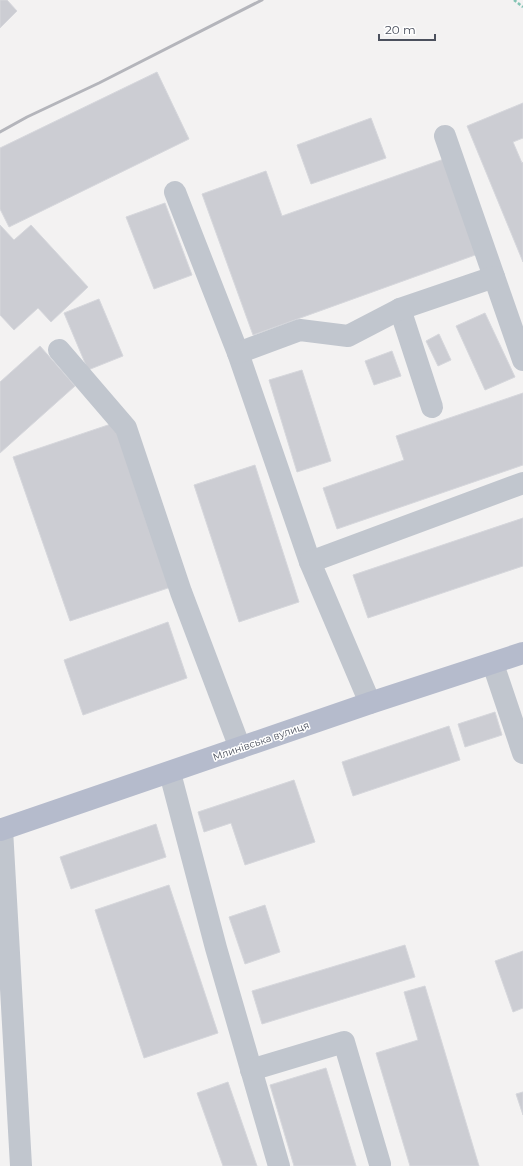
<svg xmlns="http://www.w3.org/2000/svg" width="523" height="1166" font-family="Montserrat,sans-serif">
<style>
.building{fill:#cccdd3;stroke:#d6d7dc}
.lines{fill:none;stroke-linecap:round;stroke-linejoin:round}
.path{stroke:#82c4b4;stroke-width:2.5;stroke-dasharray:3 2;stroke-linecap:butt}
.minor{stroke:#c1c6ce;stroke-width:22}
.major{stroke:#b5bbcc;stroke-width:22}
.rail{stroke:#b4b5bb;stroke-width:3}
.labels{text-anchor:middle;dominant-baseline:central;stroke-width:3;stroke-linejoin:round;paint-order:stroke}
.street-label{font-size:10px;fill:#4b505d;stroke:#fff}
</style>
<rect width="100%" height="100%" fill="#f3f2f2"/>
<g class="building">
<polygon points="0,0 7,0 17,11 0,28"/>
<polygon points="157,72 189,139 9,227 0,209 0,148"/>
<polygon points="523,103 523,138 513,142 522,163 523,162 523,262 467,126"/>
<polygon points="371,118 386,158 311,184 297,145"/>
<polygon points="444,159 478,254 253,335 202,194 266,171 282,216"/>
<polygon points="165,203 192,275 154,289 126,217"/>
<polygon points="0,225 14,240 31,225 88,287 51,322 38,308 14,330 0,315"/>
<polygon points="99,299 123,356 88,370 64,313"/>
<polygon points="485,313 515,377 485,390 456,326"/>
<polygon points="439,334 451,360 438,366 426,341"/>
<polygon points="40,346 75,386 0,453 0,382"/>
<polygon points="392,351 401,376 374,385 365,361"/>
<polygon points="302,370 331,461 297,472 269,380"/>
<polygon points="523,393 523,465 337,529 323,488 404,460 396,436"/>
<polygon points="114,423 171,587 70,621 13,457"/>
<polygon points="255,465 299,602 239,622 194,485"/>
<polygon points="523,518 523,566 368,618 353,575"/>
<polygon points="168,622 187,678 83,715 64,660"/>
<polygon points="495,712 502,735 465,747 458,724"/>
<polygon points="449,726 460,760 353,796 342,762"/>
<polygon points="294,780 315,842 245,865 231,823 204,832 198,812"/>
<polygon points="156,824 166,857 71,889 60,857"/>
<polygon points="169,885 218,1033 144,1058 95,910"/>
<polygon points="265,905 280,952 245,964 229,917"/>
<polygon points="405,945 415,977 262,1024 252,991"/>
<polygon points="523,951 523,1008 513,1012 495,961"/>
<polygon points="425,986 479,1166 410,1166 376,1053 418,1040 404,992"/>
<polygon points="326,1068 356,1166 294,1166 270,1085"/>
<polygon points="228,1082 257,1166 223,1166 197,1093"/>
<polygon points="523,1092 523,1115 516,1094"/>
</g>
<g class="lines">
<polyline class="path" points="514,0 523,7"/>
<g class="minor">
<polyline points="445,136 523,360"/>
<polyline points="175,192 238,353 310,562 370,703"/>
<polyline points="400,309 432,407"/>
<polyline points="59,350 126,428 181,592 240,748"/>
<polyline points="238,353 300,330 348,336 400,309 494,277"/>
<polyline points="310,562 523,483"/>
<polyline points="493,664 523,753"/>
<polyline points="170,773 216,948 279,1166"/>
<polyline points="2,829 21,1166"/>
<polyline points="251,1070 344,1042 380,1164"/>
</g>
<polyline class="major" points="0,830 370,703 523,653"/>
<polyline class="rail" points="0,132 27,117 99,83 262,0"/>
</g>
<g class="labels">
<g class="street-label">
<text transform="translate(261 741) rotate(-19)">Млинівська вулиця</text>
</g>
</g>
<path d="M379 34v6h56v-6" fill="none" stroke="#4b505d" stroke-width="2"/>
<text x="385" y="34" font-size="12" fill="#4b505d" stroke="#ffffff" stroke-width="3" paint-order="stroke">20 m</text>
</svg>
